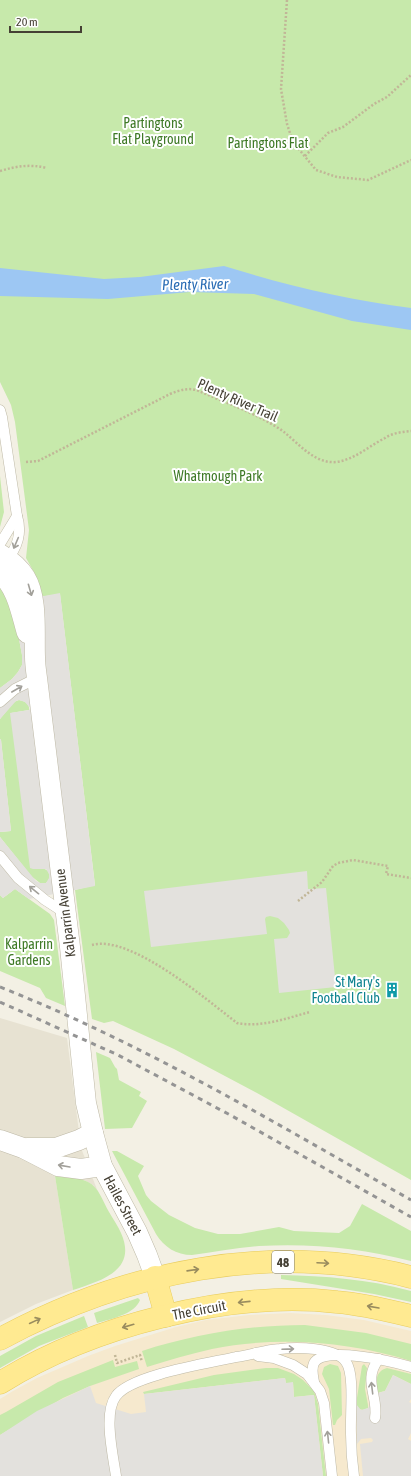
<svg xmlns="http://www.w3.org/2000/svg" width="411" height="1476" font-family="'Asap Condensed',sans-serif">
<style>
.residential{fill:#e7e2d2}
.commercial{fill:#f6e9ce}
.green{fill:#c7e9ab}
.parking{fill:#e3e1dd}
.water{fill:#9dc7f3}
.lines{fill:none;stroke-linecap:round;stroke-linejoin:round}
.lane-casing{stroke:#beb9a6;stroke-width:11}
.street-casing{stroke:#beb9a6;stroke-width:21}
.primary-casing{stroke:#e8cc5d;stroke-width:23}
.path{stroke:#c1b697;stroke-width:2.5;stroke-dasharray:2 2;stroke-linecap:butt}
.lane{stroke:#fff;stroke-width:10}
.street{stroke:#fff;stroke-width:20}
.primary{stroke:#ffea91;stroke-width:22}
.rail{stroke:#949494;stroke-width:3;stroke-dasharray:5 5;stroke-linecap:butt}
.oneway{stroke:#a2a09a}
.oneway2{stroke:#998c5e}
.labels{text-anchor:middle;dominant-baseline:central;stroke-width:4;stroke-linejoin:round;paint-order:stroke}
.shield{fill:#fff;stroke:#7d7971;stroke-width:1}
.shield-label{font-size:13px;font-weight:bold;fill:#454034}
.park-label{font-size:14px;fill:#3d7925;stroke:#fff}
.street-label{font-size:14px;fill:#454034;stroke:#fff}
.culture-label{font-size:14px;fill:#0d838f;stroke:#fff;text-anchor:end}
.water-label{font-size:15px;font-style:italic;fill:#296cb4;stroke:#fff}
</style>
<rect width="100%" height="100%" fill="#f3f0e4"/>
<polygon class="residential" points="0,1018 67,1038 81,1148 98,1192 93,1185 84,1180 55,1176 73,1290 36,1304 0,1322"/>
<polygon class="commercial" points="290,1313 326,1315 364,1320 411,1331 411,1476 0,1476 0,1399 13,1391 37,1378 88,1356 115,1346 176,1327 206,1320 249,1315"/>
<g class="green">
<polygon points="0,0 411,0 411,1180 257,1093 174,1049 113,1021 104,1023 92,1019 75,890 95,885 60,594 39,597 35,574 26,558 29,530 15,422 11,405 0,382"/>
<polygon points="0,476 4,512 0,527"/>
<polygon points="0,584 12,602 22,655 22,665 18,672 12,679 0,688"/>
<path d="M19,700C25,701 30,704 29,710L11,713L43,868L48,871C50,876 50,879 46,883H40L31,876L0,837V832L11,831L1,740L0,739V719L14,702Z"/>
<polygon points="15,889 50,914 54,920 65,1006 46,998 40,988 0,971 0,895 3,898"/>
<polygon points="96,1052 110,1058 115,1067 117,1069 119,1080 141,1092 139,1096 147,1101 132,1128 105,1129"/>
<path d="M112,1151H117L144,1166L138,1176L146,1195L151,1201L169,1215L195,1228L218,1234H240L279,1227L294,1231L339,1233L350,1226L362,1204L411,1231V1261C362,1248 310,1243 259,1246C236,1248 214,1252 192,1255C176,1255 164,1247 156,1234Z"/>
<path d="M55,1176C64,1178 80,1177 88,1182C99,1187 103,1202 109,1212C113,1219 118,1226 121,1233C138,1271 100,1281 73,1290Z"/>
<path d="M281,1275C325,1276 368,1279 411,1291V1302L374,1294L281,1279Z"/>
<path d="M138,1298L140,1300C135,1314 111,1319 97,1323L94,1313Z"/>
<polygon points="84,1316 88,1327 39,1346 0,1368 0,1356 36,1336"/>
<path d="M305,1325L366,1333L411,1344V1361C347,1341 277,1336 212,1349C190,1354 169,1360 147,1367L142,1351C195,1334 249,1325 305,1325Z"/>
<polygon points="113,1360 115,1367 137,1361 139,1369 90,1386 63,1398 0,1435 0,1415 6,1412 58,1382"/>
<polygon points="330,1364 338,1366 341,1373 342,1415 337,1420 335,1425 333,1425 329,1389 322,1374 324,1367"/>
<polygon points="364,1364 367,1368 365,1389 368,1405 368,1408 363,1410 359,1409 356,1404 362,1366"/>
<polygon points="266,1368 278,1368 294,1374 303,1380 314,1391 318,1404 326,1476 323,1476 314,1395 294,1397 293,1383 286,1383 285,1378 144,1394 143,1392 214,1375"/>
<path d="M387,1368L411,1374V1384L393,1375L385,1391L377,1393C376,1382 375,1371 387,1368Z"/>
</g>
<g class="parking">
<polygon points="60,593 95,886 29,899 15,889 3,898 0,895 0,837 36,881 40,883 46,883 49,878 49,874 46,869 33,869 30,868 10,713 29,710 30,708 25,702 19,700 16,701 0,719 0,688 12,679 18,672 22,665 22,655 12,602"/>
<polygon points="0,739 1,740 11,831 0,832"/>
<polygon points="307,871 308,889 326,888 336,987 279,993 274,939 287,938 290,933 289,930 284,923 278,918 270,916 266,917 265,919 267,934 151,947 144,891"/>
<polygon points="393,1375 411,1384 411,1399 409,1402 411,1403 411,1433 408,1439 411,1441 411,1476 363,1476 360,1444 372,1442 373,1440 371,1438 361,1439 357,1444 356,1404 361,1410 368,1408 378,1393 385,1391"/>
<polygon points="285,1378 286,1383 293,1382 294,1397 314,1395 323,1476 0,1476 0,1435 37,1411 90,1386 96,1403 131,1414 146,1412 144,1394"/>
</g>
<path class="water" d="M224,266C285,285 348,300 411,308V330L352,321L254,294L190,292L108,299L0,296V268L104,279L140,277Z"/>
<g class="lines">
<g class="lane-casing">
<g id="lane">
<path d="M0,410L2,417L17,516C22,532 18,548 6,560"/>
<polyline points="0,544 17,516"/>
<polyline points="0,702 15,689 37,678"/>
<polyline points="0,856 18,878 45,900 65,913"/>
<polyline points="258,1356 274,1358 293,1365 307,1374 320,1391 324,1403 332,1476"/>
<path d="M314,1382C313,1376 311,1369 314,1363C324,1345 394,1362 411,1367"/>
<path d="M375,1418C379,1398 362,1379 379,1359"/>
<path d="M116,1476C113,1455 103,1413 116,1396C131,1375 210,1363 236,1357C250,1355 265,1350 280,1349C296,1347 336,1347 346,1362C355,1374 350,1417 351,1434C351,1448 352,1462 354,1476"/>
</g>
</g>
<g class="street-casing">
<g id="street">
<path d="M0,554C10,560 19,567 25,577C38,598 34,632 35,657C35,664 36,671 37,678L70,947L86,1103L93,1133L102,1166L137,1232L147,1255L155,1277"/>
<path d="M0,573C17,587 21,613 27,633"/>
<polyline points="0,1140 23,1148 58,1166 81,1169 102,1166"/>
<polyline points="27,1148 56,1148 79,1140 93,1133"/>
</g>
</g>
<g class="primary-casing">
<g id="primary">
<polyline points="155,1277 166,1316"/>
<path d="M0,1339C126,1271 270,1241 411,1277"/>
<path d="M0,1383C91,1326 229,1290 337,1302C362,1304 386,1310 411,1316"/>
</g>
</g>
<g class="path">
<polyline points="287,0 281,89 287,124 293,142 316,170 337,177 368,180 411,160"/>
<polyline points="305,156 328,133 343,127 374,104 387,97 411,75"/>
<path d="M0,171C17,166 30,164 47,168"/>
<path d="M26,462L38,461L170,394C180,390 189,387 199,391C226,403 261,415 284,432C299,444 315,464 336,462C354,460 369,446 385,438C392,433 402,432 411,431"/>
<polyline points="298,901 322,882 333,866 338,863 353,860 388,866 386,874 411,878"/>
<path d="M92,945C130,934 207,1000 237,1023C261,1028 287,1018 310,1012"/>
<polyline points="115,1355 117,1363 140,1355 142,1362"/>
</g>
<use href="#lane" class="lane"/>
<use href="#street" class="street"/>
<use href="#primary" class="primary"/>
<g class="rail">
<path d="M0,987C144,1044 277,1124 411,1200"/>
<polyline points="0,1002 118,1055 232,1116 411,1217"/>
</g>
</g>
<defs><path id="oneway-shaft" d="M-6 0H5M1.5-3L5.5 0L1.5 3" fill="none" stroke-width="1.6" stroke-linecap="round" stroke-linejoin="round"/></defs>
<g class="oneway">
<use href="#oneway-shaft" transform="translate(16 543) rotate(113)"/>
<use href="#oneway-shaft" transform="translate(30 590) rotate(74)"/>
<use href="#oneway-shaft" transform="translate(17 689) rotate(-30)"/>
<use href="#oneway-shaft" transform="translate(34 890) rotate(-141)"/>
<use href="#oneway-shaft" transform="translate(64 1166) rotate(-170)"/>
<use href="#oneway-shaft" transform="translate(288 1349) rotate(-2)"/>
<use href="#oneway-shaft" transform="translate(372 1388) rotate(-97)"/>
<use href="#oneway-shaft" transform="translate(328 1437) rotate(-96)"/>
</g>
<g class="oneway2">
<use href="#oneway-shaft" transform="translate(323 1263) rotate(3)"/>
<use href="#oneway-shaft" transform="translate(193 1270) rotate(-8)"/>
<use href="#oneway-shaft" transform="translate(244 1302) rotate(174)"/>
<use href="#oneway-shaft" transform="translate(373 1307) rotate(-170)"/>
<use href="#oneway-shaft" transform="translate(35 1321) rotate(-25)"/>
<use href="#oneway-shaft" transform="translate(128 1326) rotate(164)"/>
</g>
<defs>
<g id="building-bare" transform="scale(1.2)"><path d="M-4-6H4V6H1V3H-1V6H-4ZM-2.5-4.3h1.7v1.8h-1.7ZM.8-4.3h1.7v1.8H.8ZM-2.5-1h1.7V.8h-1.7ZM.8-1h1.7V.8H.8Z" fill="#0f9aa8" stroke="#fff" stroke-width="2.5" paint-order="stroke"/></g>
</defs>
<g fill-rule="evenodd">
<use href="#building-bare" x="392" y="990"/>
</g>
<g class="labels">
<rect class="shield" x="272" y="1251" width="22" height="22" rx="3"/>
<g class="shield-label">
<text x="283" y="1262">48</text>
</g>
<g class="park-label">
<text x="153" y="123">Partingtons<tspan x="153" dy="16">Flat Playground</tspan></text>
<text x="268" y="143">Partingtons Flat</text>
<text x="218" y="476">Whatmough Park</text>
<text x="29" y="944">Kalparrin<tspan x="29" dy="16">Gardens</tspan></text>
</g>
<g class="street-label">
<text transform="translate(238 400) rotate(24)">Plenty River Trail</text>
<text transform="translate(65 913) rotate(-97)">Kalparrin Avenue</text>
<text transform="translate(123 1205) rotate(62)">Hailes Street</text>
<text transform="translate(199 1310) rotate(-11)">The Circuit</text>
</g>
<g class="culture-label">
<text x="380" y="982">St Mary's<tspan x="380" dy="16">Football Club</tspan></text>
</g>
<g class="water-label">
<text transform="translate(195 284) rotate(-1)">Plenty River</text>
</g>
</g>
<path d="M10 26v6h71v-6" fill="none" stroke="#454034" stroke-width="2"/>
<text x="16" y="26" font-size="12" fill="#454034" stroke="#ffffff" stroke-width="3" paint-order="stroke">20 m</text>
</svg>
